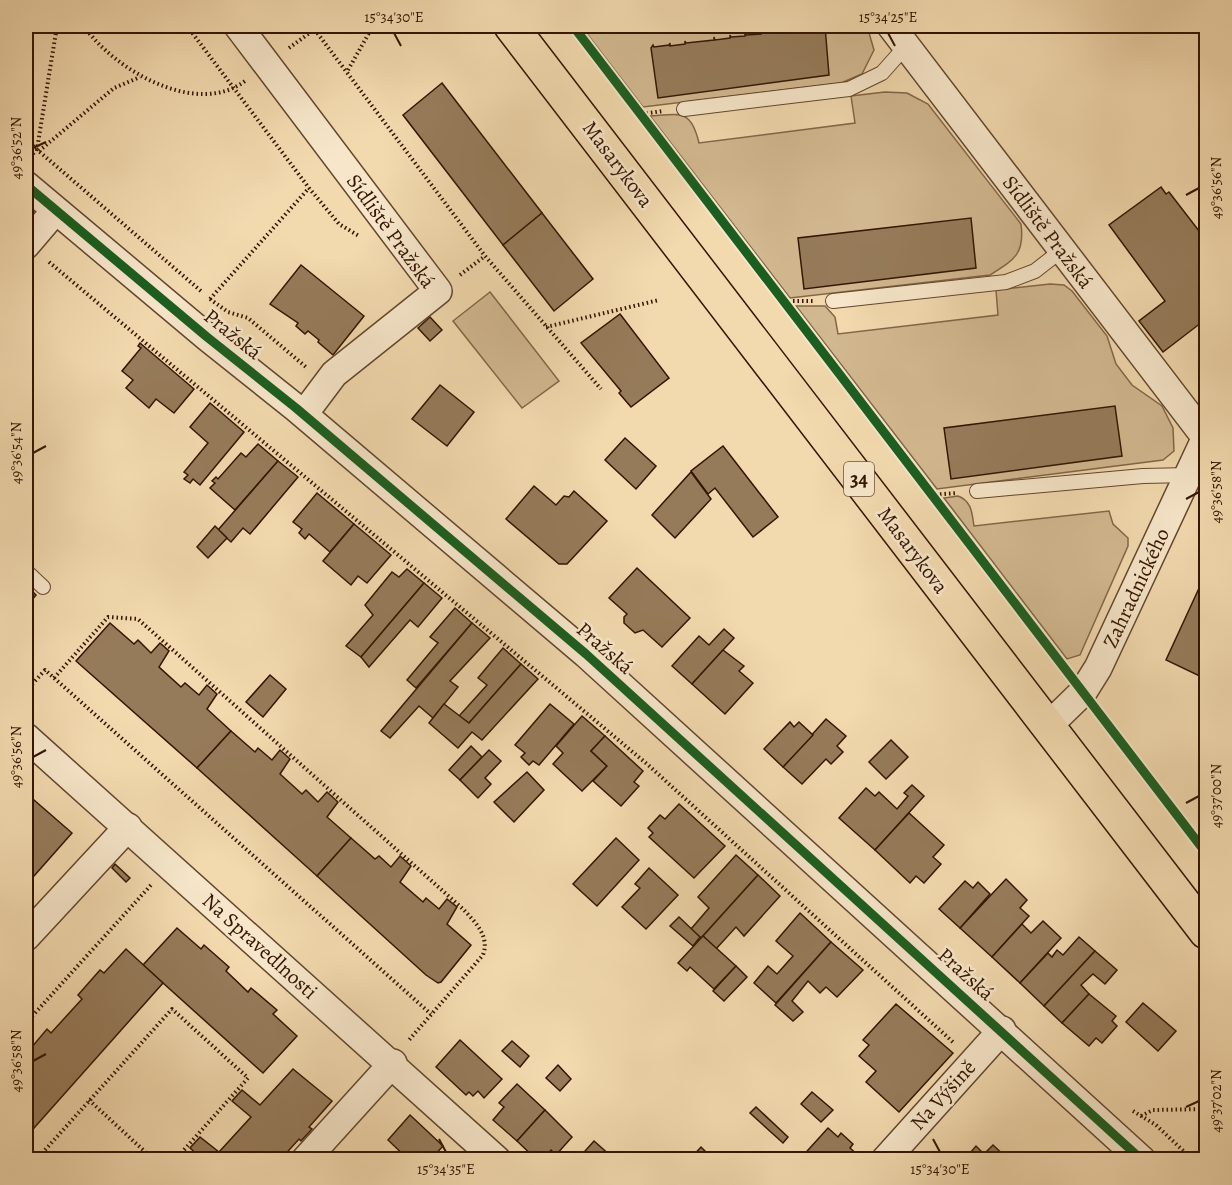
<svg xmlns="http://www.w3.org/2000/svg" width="1232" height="1185" font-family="Alegreya,serif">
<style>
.green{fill:#d2b890;stroke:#826648;stroke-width:1.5}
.building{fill:#967b5a;stroke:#331500;stroke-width:1.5}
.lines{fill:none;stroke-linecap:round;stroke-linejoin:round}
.service-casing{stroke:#63462c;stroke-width:16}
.minor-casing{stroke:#63462c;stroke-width:30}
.primary-casing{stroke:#331500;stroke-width:36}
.path{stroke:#331500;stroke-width:4;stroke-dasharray:1.5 3;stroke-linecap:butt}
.service{stroke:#f7e6ca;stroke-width:14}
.minor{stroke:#f7e6ca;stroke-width:27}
.primary{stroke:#f2d9ae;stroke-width:33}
.cycleway-casing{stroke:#f7e6ca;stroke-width:13}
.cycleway{stroke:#1b5e20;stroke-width:9}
.ticks{fill:none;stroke:#331500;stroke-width:2}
.labels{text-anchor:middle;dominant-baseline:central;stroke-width:5;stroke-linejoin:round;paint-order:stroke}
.shield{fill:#f7e6ca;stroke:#6e543d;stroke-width:1.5}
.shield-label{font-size:20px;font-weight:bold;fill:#331500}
.street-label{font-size:21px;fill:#331500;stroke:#f7e6ca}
.neatline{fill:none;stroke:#331500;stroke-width:2}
.ticks-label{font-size:15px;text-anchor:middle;fill:#331500}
</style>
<rect width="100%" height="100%" fill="#f2d9ae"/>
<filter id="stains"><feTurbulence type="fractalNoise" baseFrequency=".00333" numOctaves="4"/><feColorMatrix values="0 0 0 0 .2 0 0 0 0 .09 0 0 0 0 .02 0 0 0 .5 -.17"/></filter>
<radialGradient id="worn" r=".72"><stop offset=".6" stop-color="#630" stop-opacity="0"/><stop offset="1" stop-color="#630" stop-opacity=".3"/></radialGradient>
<g class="green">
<polygon points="581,26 867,26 874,50 862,74 841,83 643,107"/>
<path d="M885,92L907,93L928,104L1021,224C1025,254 1014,260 990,275L790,298L650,116C681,114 691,109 699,143L855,123L851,96Z"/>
<polygon points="1050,284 1064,285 1072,291 1107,336 1116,364 1132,385 1162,406 1173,428 1174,451 1163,460 937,489 796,306 825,306 835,317 838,334 998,315 996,290"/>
<polygon points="490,292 559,381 522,408 453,321"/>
<path d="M958,496C972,501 972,514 974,526L1109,511L1113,524L1128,538V546L1080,655L1067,659L944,498Z"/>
</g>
<g class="building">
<polygon points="806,26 825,26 829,75 658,98 651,48 653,45 654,47 669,45 670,43 670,46 685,44 685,41 686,43 714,40 714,37 715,40 730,38 730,35 731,37 745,36 745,33 746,35 761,34 761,31 761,33 791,29 791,27 791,30 806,28"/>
<polygon points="442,83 542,213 503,245 403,115"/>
<polygon points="1161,187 1166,194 1169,192 1206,240 1206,319 1163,352 1139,321 1165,301 1109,225"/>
<polygon points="542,213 593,279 554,311 503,245"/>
<polygon points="971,218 976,268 804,289 798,238"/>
<polygon points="301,265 364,316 333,355 318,342 319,340 308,331 305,334 296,326 298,323 270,304"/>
<polygon points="620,314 669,378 631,407 619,393 621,391 581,343"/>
<polygon points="430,317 442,330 430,341 418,328"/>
<polygon points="140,343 194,389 174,413 156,399 149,408 126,388 133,380 122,371 141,348 138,346"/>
<polygon points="440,385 474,412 447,446 412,419"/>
<polygon points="210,403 244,432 200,485 193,479 190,483 184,479 188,475 184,472 208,443 190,427"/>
<polygon points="1115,406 1122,456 951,479 944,428"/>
<polygon points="625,438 656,466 636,489 605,460"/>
<polygon points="258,444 278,461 235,510 210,488 215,483 212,481 216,477 218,479 241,453 246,457"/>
<polygon points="723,446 778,517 753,537 715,488 708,494 691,471"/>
<polygon points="278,461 298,477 250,534 243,528 231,542 218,530"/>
<polygon points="691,472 711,499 675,538 652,515"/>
<polygon points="534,486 556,505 564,496 569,497 574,491 607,521 567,564 559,564 506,519"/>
<polygon points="317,493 354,524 330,552 309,534 305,539 299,533 302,529 293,522"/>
<polygon points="354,524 391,555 367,583 358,576 351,585 323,561"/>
<polygon points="215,526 227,538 208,558 197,547"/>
<polygon points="637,568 690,618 662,647 643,630 635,633 624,623 624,617 627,614 609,598"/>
<polygon points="407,569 424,583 361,657 346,646 373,615 365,605 392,572 399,577"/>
<polygon points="1206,573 1206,679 1166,660"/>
<polygon points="424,583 442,598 418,627 410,620 369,667 361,657"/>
<polygon points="26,585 36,595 26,607"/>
<polygon points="455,608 472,623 416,688 407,680 438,643 430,637"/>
<polygon points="110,623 134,644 138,640 151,653 160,643 169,651 159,667 181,687 185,683 199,695 207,685 217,694 207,709 231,731 197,768 76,661"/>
<polygon points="472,623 490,638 450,681 458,687 433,718 419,706 390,738 381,731"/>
<polygon points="724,629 734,638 692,684 672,666 699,636 709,645"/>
<polygon points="503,648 521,664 469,723 459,716 487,685 478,678"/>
<polygon points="723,650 744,666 739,671 753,683 725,714 692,684"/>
<polygon points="521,664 538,679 482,740 472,732 458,748 429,723 444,704 469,723"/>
<polygon points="270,675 286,689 263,717 246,702"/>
<polygon points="550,704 574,724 539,765 533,761 529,765 521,757 525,753 515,745"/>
<polygon points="582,716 605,736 591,751 607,766 582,791 553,764 563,753 556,746"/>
<polygon points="826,719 846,736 837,746 843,752 831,764 826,759 802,784 783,767"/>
<polygon points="790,722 794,727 799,722 813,735 783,767 764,749"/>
<polygon points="231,731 255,752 258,748 272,760 280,750 290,759 280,774 302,794 306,790 318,802 327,792 338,802 327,817 351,838 317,876 197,768"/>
<polygon points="605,736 643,771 634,782 639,786 621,806 593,781 607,766 591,751"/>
<polygon points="891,740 908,757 886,779 869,762"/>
<polygon points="471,746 482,757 460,780 449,770"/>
<polygon points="489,750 501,761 485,778 491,784 478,798 460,780"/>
<polygon points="527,772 544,790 514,822 494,802"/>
<polygon points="912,785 924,796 875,850 839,818 866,788 875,796 879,792 897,809 908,796 904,793"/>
<polygon points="34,800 72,833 26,885 26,810"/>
<polygon points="679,804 725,846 694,878 649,837 653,833 648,828 660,815 665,819"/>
<polygon points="909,813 944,845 933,857 941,864 924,883 916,876 910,883 875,850"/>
<polygon points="351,838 375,859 379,856 391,867 400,856 411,866 400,882 423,902 426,898 439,909 447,899 457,907 447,924 471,945 441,982 438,983 426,975 317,876"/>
<polygon points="616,838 639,860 597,906 573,884"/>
<polygon points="736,855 758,875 701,938 691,929 709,908 698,897"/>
<polygon points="115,864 130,878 126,882 112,868"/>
<polygon points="649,868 678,895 646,929 622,907 640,888 635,884"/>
<polygon points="758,875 780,896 744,936 736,927 716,949 703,936"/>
<polygon points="1006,879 1027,900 1020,908 1029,916 992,957 960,928"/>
<polygon points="965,881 973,888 978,882 990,894 960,928 939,909"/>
<polygon points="800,913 831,942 776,1003 754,983 768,966 777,974 793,956 776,941"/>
<polygon points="679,917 700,937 693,946 670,926"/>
<polygon points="1043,921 1061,938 1020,983 992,957 1022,924 1031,933"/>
<polygon points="177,928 201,949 204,945 229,967 226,971 248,992 251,988 277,1010 273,1014 297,1036 263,1073 143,965"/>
<polygon points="703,936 736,966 714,989 690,967 687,971 678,963"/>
<polygon points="1079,937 1095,951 1044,1006 1020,983 1048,953 1052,957 1057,950 1063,955"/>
<polygon points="831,942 863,970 837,997 826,987 820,993 808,981 792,1001 803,1012 793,1021 775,1005"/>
<polygon points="126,949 163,983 26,1137 26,1061 29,1058 26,1054 47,1029 51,1033 82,999 78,995 100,970 104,973"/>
<polygon points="1095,951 1117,970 1105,984 1093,974 1081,985 1089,994 1062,1023 1044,1006"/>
<polygon points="736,966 747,977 724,1001 713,991"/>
<polygon points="1089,994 1116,1016 1112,1021 1117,1026 1102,1043 1096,1038 1089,1046 1062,1023"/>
<polygon points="1143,1003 1176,1031 1158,1051 1126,1022"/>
<polygon points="896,1004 953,1053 899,1112 866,1082 876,1071 859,1056 869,1045 863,1040"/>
<polygon points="460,1040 502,1079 484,1098 478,1091 473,1096 469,1092 466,1095 436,1067"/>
<polygon points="512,1041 529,1056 520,1067 502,1051"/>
<polygon points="558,1065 571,1079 560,1091 546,1078"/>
<polygon points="293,1069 332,1101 309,1127 312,1129 301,1141 299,1139 280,1160 203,1160 190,1148 200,1137 219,1152 251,1117 232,1101 242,1090 260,1105"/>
<polygon points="517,1084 545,1110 517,1141 493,1120 504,1107 499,1103"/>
<polygon points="812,1092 833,1110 821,1122 801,1104"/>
<polygon points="756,1107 788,1137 783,1143 750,1113"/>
<polygon points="545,1110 572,1137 556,1155 551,1150 543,1160 537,1160 517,1141"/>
<polygon points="410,1115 443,1146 430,1160 409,1160 388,1140"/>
<polygon points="828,1128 838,1137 841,1133 853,1144 850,1148 859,1156 856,1160 799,1160"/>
<polygon points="594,1141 611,1156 607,1160 577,1160"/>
<polygon points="993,1145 1009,1160 964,1160 976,1146 984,1154"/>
<polygon points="701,1147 711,1157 709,1160 689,1160"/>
</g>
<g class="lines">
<g class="service-casing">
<g id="service">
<polyline points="684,109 849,89 882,73 906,46"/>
<polyline points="833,301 1006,282 1035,271 1062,250"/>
<polyline points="977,491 1143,476 1189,475"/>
<polyline points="26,571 43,587"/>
</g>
</g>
<g class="minor-casing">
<g id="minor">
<polyline points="238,26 438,291 334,374 304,414"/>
<polyline points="891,26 1206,438"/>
<polyline points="26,185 207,337 296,408 586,654 1142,1160"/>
<polyline points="26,245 55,211"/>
<polyline points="1048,726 1083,692 1098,668 1206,437"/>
<polyline points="26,737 497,1160"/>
<polyline points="26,937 128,827"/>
<polyline points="305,1160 393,1063"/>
<polyline points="885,1160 1002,1030"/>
</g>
</g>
<g class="primary-casing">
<polyline id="primary" points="511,26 1206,932"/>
</g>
<g class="path">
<path d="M84,26C113,69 196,118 245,81"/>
<polyline points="187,26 309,188 339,224 359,236"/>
<polyline points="312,26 485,256 601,389"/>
<polyline points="289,48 315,29"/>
<polyline points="348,70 373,26"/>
<polyline points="642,114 663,111"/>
<polyline points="26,140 202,292"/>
<polyline points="39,151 114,88 140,77"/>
<polyline points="30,157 37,149 57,26"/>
<polyline points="49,262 647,764 954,1043"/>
<polyline points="460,275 485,256"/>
<polyline points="210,299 228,312 248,318 306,367"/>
<polyline points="210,299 309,188"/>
<polyline points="784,301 813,301"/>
<polyline points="546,327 659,300"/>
<polyline points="931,495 957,493"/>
<path d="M54,678L108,617L138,619L463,909C475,922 490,936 483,955L409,1040"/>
<polyline points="26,691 45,670 431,1014"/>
<polyline points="26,1023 151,885"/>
<polyline points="89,1100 154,1160"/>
<polyline points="1133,1111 1156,1125 1193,1160"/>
<polyline points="1141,1116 1153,1110 1206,1109"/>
<polyline points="36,1160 172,1009 248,1078 175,1160"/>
</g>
<use href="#service" class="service"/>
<use href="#minor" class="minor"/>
<use href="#primary" class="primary"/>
<g class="cycleway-casing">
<g id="cycleway">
<polyline points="573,26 1206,853"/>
<polyline points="26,185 207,337 296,408 586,654 1142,1160"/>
</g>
</g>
<use href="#cycleway" class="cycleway"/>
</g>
<path class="ticks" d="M394,33L401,46M888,33L895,46M33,148L46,142M1186,195L1199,188M33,453L46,446M1186,499L1199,492M33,757L46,750M1186,803L1199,796M33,1061L46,1054M1186,1107L1199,1101M439,1139L446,1152M933,1139L940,1152"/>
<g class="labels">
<rect class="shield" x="844" y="462" width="30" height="34" rx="4.5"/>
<g class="shield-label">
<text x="859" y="479">34</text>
</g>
<g class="street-label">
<text transform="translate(618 164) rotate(53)">Masarykova</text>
<text transform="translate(391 231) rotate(54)">Sídliště Pražská</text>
<text transform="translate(1048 232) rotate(53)">Sídliště Pražská</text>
<text transform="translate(233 334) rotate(39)">Pražská</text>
<text transform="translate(913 550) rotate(53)">Masarykova</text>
<text transform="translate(1136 588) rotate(-65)">Zahradnického</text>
<text transform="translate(605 648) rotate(41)">Pražská</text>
<text transform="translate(260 946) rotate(42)">Na Spravedlnosti</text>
<text transform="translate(966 974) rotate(42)">Pražská</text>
<text transform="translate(943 1095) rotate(-48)">Na Výšině</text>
</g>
</g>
<rect width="1232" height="1185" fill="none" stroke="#f2d9ae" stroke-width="66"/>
<rect x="33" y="33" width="1166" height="1119" class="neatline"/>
<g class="ticks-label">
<text x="394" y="22">15°34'30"E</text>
<text x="888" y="22">15°34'25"E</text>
<text transform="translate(16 148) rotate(-90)" y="5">49°36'52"N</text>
<text transform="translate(1216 188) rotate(-90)" y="5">49°36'56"N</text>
<text transform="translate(16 453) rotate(-90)" y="5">49°36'54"N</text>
<text transform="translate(1216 492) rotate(-90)" y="5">49°36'58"N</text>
<text transform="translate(16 757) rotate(-90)" y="5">49°36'56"N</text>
<text transform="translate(1216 796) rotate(-90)" y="5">49°37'00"N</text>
<text transform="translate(16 1061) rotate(-90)" y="5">49°36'58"N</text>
<text transform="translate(1216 1101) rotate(-90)" y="5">49°37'02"N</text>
<text x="446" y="1174">15°34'35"E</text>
<text x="940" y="1174">15°34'30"E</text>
</g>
<rect width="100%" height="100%" filter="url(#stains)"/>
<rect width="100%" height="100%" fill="url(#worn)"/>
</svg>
